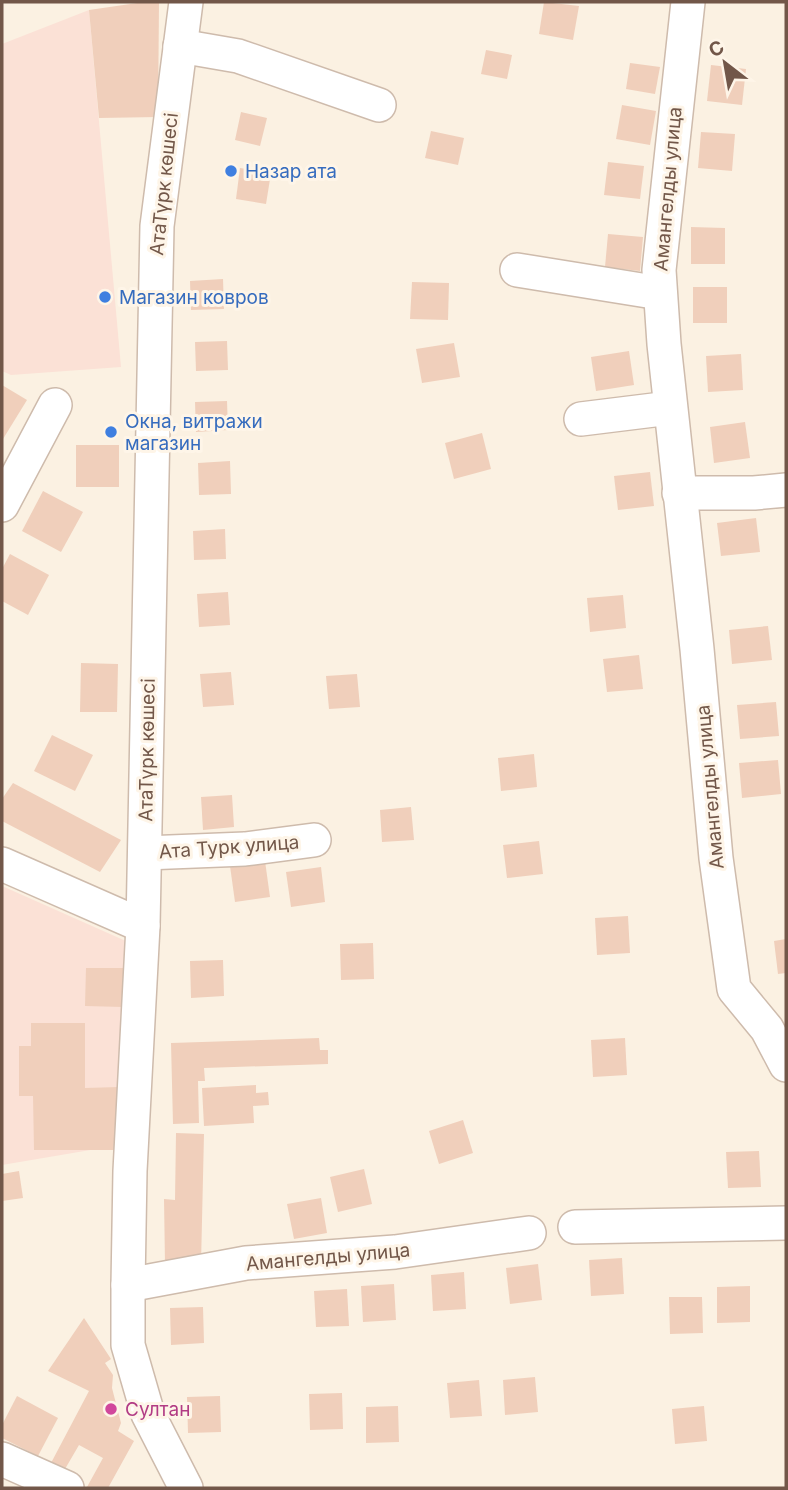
<svg xmlns="http://www.w3.org/2000/svg" width="788" height="1490" font-family="Inter,sans-serif">
<style>
.commercial{fill:#fbe1d6}
.building{fill:#f0cfbb}
.lines{fill:none;stroke-linecap:round;stroke-linejoin:round}
.minor-casing{stroke:#cebbac;stroke-width:36}
.minor{stroke:#fff;stroke-width:33}
.shop-dot{fill:#3f7fe0;stroke:#fef5e8;stroke-width:2.5}
.hotel-dot{fill:#d1479c;stroke:#fef5e8;stroke-width:2.5}
.labels{text-anchor:middle;dominant-baseline:central;stroke-width:6;stroke-linejoin:round;paint-order:stroke}
.shop-label{font-size:19px;fill:#366cbe;stroke:#fef5e8;text-anchor:start}
.street-label{font-size:19px;fill:#725749;stroke:#fef5e8}
.hotel-label{font-size:19px;fill:#b23c85;stroke:#fef5e8;text-anchor:start}
</style>
<rect width="100%" height="100%" fill="#fbf1e2"/>
<g class="commercial">
<polygon points="89,10 121,367 11,375 2,371 2,44"/>
<polygon points="2,886 128,942 120,1145 2,1165"/>
</g>
<g class="building">
<polygon points="144,2 159,2 158,117 99,118 89,10"/>
<polygon points="544,2 579,6 573,40 539,34"/>
<polygon points="486,50 512,55 507,79 481,74"/>
<polygon points="630,63 660,67 655,94 626,89"/>
<polygon points="711,65 746,69 742,105 707,101"/>
<polygon points="622,105 656,111 650,145 616,139"/>
<polygon points="241,112 267,118 260,146 235,140"/>
<polygon points="431,131 464,138 458,165 425,158"/>
<polygon points="701,132 735,134 732,171 698,168"/>
<polygon points="608,162 644,166 640,199 604,195"/>
<polygon points="240,168 271,173 266,204 236,199"/>
<polygon points="691,227 725,228 725,264 691,264"/>
<polygon points="608,234 643,237 640,271 605,267"/>
<polygon points="223,279 224,309 191,310 190,281"/>
<polygon points="412,282 449,283 448,320 410,319"/>
<rect x="693" y="287" width="34" height="36"/>
<polygon points="227,341 228,370 196,371 195,342"/>
<polygon points="454,343 460,377 422,383 416,349"/>
<polygon points="629,351 634,385 596,391 591,357"/>
<polygon points="741,354 743,390 708,392 706,356"/>
<polygon points="2,385 27,400 3,439 2,438"/>
<polygon points="227,401 228,430 196,432 195,402"/>
<polygon points="745,422 750,458 714,463 710,427"/>
<polygon points="482,433 491,469 454,479 445,443"/>
<rect x="76" y="445" width="43" height="42"/>
<polygon points="230,461 231,494 199,495 198,463"/>
<polygon points="650,472 654,506 618,510 614,476"/>
<polygon points="43,491 83,512 61,552 22,531"/>
<polygon points="756,518 760,552 721,556 717,523"/>
<polygon points="225,529 226,559 194,560 193,531"/>
<polygon points="10,554 49,575 28,615 2,601 2,569"/>
<polygon points="228,592 230,625 199,627 197,594"/>
<polygon points="623,595 626,628 590,632 587,598"/>
<polygon points="768,626 772,660 732,664 729,630"/>
<polygon points="639,655 643,689 607,692 603,659"/>
<polygon points="81,663 118,664 117,712 80,712"/>
<polygon points="231,672 234,705 203,707 200,674"/>
<polygon points="357,674 360,707 329,709 326,676"/>
<polygon points="776,702 779,736 740,739 737,705"/>
<polygon points="52,735 93,755 75,791 34,771"/>
<polygon points="534,754 537,787 501,791 498,758"/>
<polygon points="778,760 781,794 742,798 739,763"/>
<polygon points="13,783 121,840 100,872 2,821 2,799"/>
<polygon points="232,795 234,827 203,830 201,797"/>
<polygon points="411,807 414,840 382,842 380,810"/>
<polygon points="539,841 543,874 507,878 503,845"/>
<polygon points="265,861 270,897 235,902 230,866"/>
<polygon points="321,867 325,902 291,907 286,872"/>
<polygon points="628,916 630,953 597,955 595,918"/>
<polygon points="786,939 786,973 778,974 774,941"/>
<polygon points="373,943 374,979 341,980 340,944"/>
<polygon points="223,960 224,996 191,998 190,961"/>
<polygon points="86,968 123,968 123,1007 85,1006"/>
<polygon points="31,1023 85,1023 85,1088 119,1087 120,1150 34,1150 33,1096 19,1096 19,1046 31,1046"/>
<polygon points="319,1038 320,1050 328,1050 328,1064 204,1068 205,1081 198,1081 199,1123 173,1124 171,1043"/>
<polygon points="625,1038 627,1075 593,1077 591,1040"/>
<polygon points="256,1085 256,1093 268,1092 269,1105 253,1106 254,1123 204,1126 202,1088"/>
<polygon points="463,1120 473,1153 439,1164 429,1131"/>
<polygon points="176,1133 204,1134 201,1264 165,1264 164,1199 175,1200"/>
<polygon points="759,1151 761,1187 728,1188 726,1152"/>
<polygon points="364,1169 372,1204 338,1212 330,1177"/>
<polygon points="19,1171 23,1198 2,1201 2,1174"/>
<polygon points="321,1198 327,1233 294,1239 287,1204"/>
<polygon points="622,1258 624,1294 591,1296 589,1260"/>
<polygon points="538,1264 542,1300 510,1304 506,1268"/>
<polygon points="464,1272 466,1309 433,1311 431,1275"/>
<polygon points="394,1284 396,1320 363,1322 361,1286"/>
<polygon points="750,1286 750,1322 717,1323 717,1287"/>
<polygon points="347,1289 349,1326 316,1327 314,1291"/>
<polygon points="669,1297 702,1297 703,1333 670,1334"/>
<polygon points="203,1307 204,1343 171,1345 170,1308"/>
<polygon points="84,1318 111,1359 105,1363 113,1375 112,1388 121,1423 118,1431 134,1441 108,1488 87,1487 103,1458 79,1445 65,1469 51,1463 89,1391 48,1371"/>
<polygon points="535,1377 538,1412 505,1415 503,1380"/>
<polygon points="479,1380 482,1416 450,1418 447,1383"/>
<polygon points="342,1393 343,1429 310,1430 309,1394"/>
<polygon points="17,1396 58,1418 38,1456 2,1438 2,1425"/>
<polygon points="220,1396 221,1432 188,1433 187,1397"/>
<polygon points="398,1406 399,1442 366,1443 366,1407"/>
<polygon points="704,1406 707,1441 675,1444 672,1409"/>
</g>
<g class="lines">
<g class="minor-casing">
<g id="minor">
<polyline points="186,2 157,226 143,926 130,1171 128,1285 128,1345 148,1414 186,1488"/>
<polyline points="688,2 659,270 664,344 697,649 716,858 734,989 767,1029 786,1065"/>
<polyline points="180,46 238,56 379,105"/>
<polyline points="517,270 660,293"/>
<polyline points="581,419 670,408"/>
<polyline points="679,493 754,493 786,490"/>
<polyline points="2,505 55,405"/>
<polyline points="145,853 245,849 314,840"/>
<polyline points="2,864 143,926"/>
<polyline points="575,1227 786,1223"/>
<polyline points="128,1285 246,1263 395,1252 529,1233"/>
<polyline points="2,1459 67,1488"/>
</g>
</g>
<use href="#minor" class="minor"/>
</g>
<g class="shop-dot">
<circle cx="231" cy="171" r="7"/>
<circle cx="105" cy="297" r="7"/>
<circle cx="111" cy="432" r="7"/>
</g>
<circle class="hotel-dot" cx="111" cy="1409" r="7"/>
<g class="labels">
<g class="shop-label">
<text x="245" y="171">Назар ата</text>
<text x="119" y="297">Магазин ковров</text>
<text x="125" y="421">Окна, витражи<tspan x="125" dy="22">магазин</tspan></text>
</g>
<g class="street-label">
<text transform="translate(164 184) rotate(-84)">АтаТүрк көшесі</text>
<text transform="translate(668 189) rotate(-85)">Амангелды улица</text>
<text transform="translate(147 750) rotate(-89)">АтаТүрк көшесі</text>
<text transform="translate(710 787) rotate(-95)">Амангелды улица</text>
<text transform="translate(229 847) rotate(-4)">Ата Турк улица</text>
<text transform="translate(328 1257) rotate(-5)">Амангелды улица</text>
</g>
<g class="hotel-label">
<text x="125" y="1409">Султан</text>
</g>
</g>
<rect width="788" height="1490" fill="none" stroke="#725749" stroke-width="7"/>
<g transform="translate(725 63) rotate(329)" stroke="#fef5e8" stroke-width="5" paint-order="stroke">
<path d="M0-5L12 26L0 18L-12 26Z" fill="#725749"/>
<text y="-10" font-size="19" font-weight="bold" text-anchor="middle" fill="#725749">С</text>
</g>
</svg>
